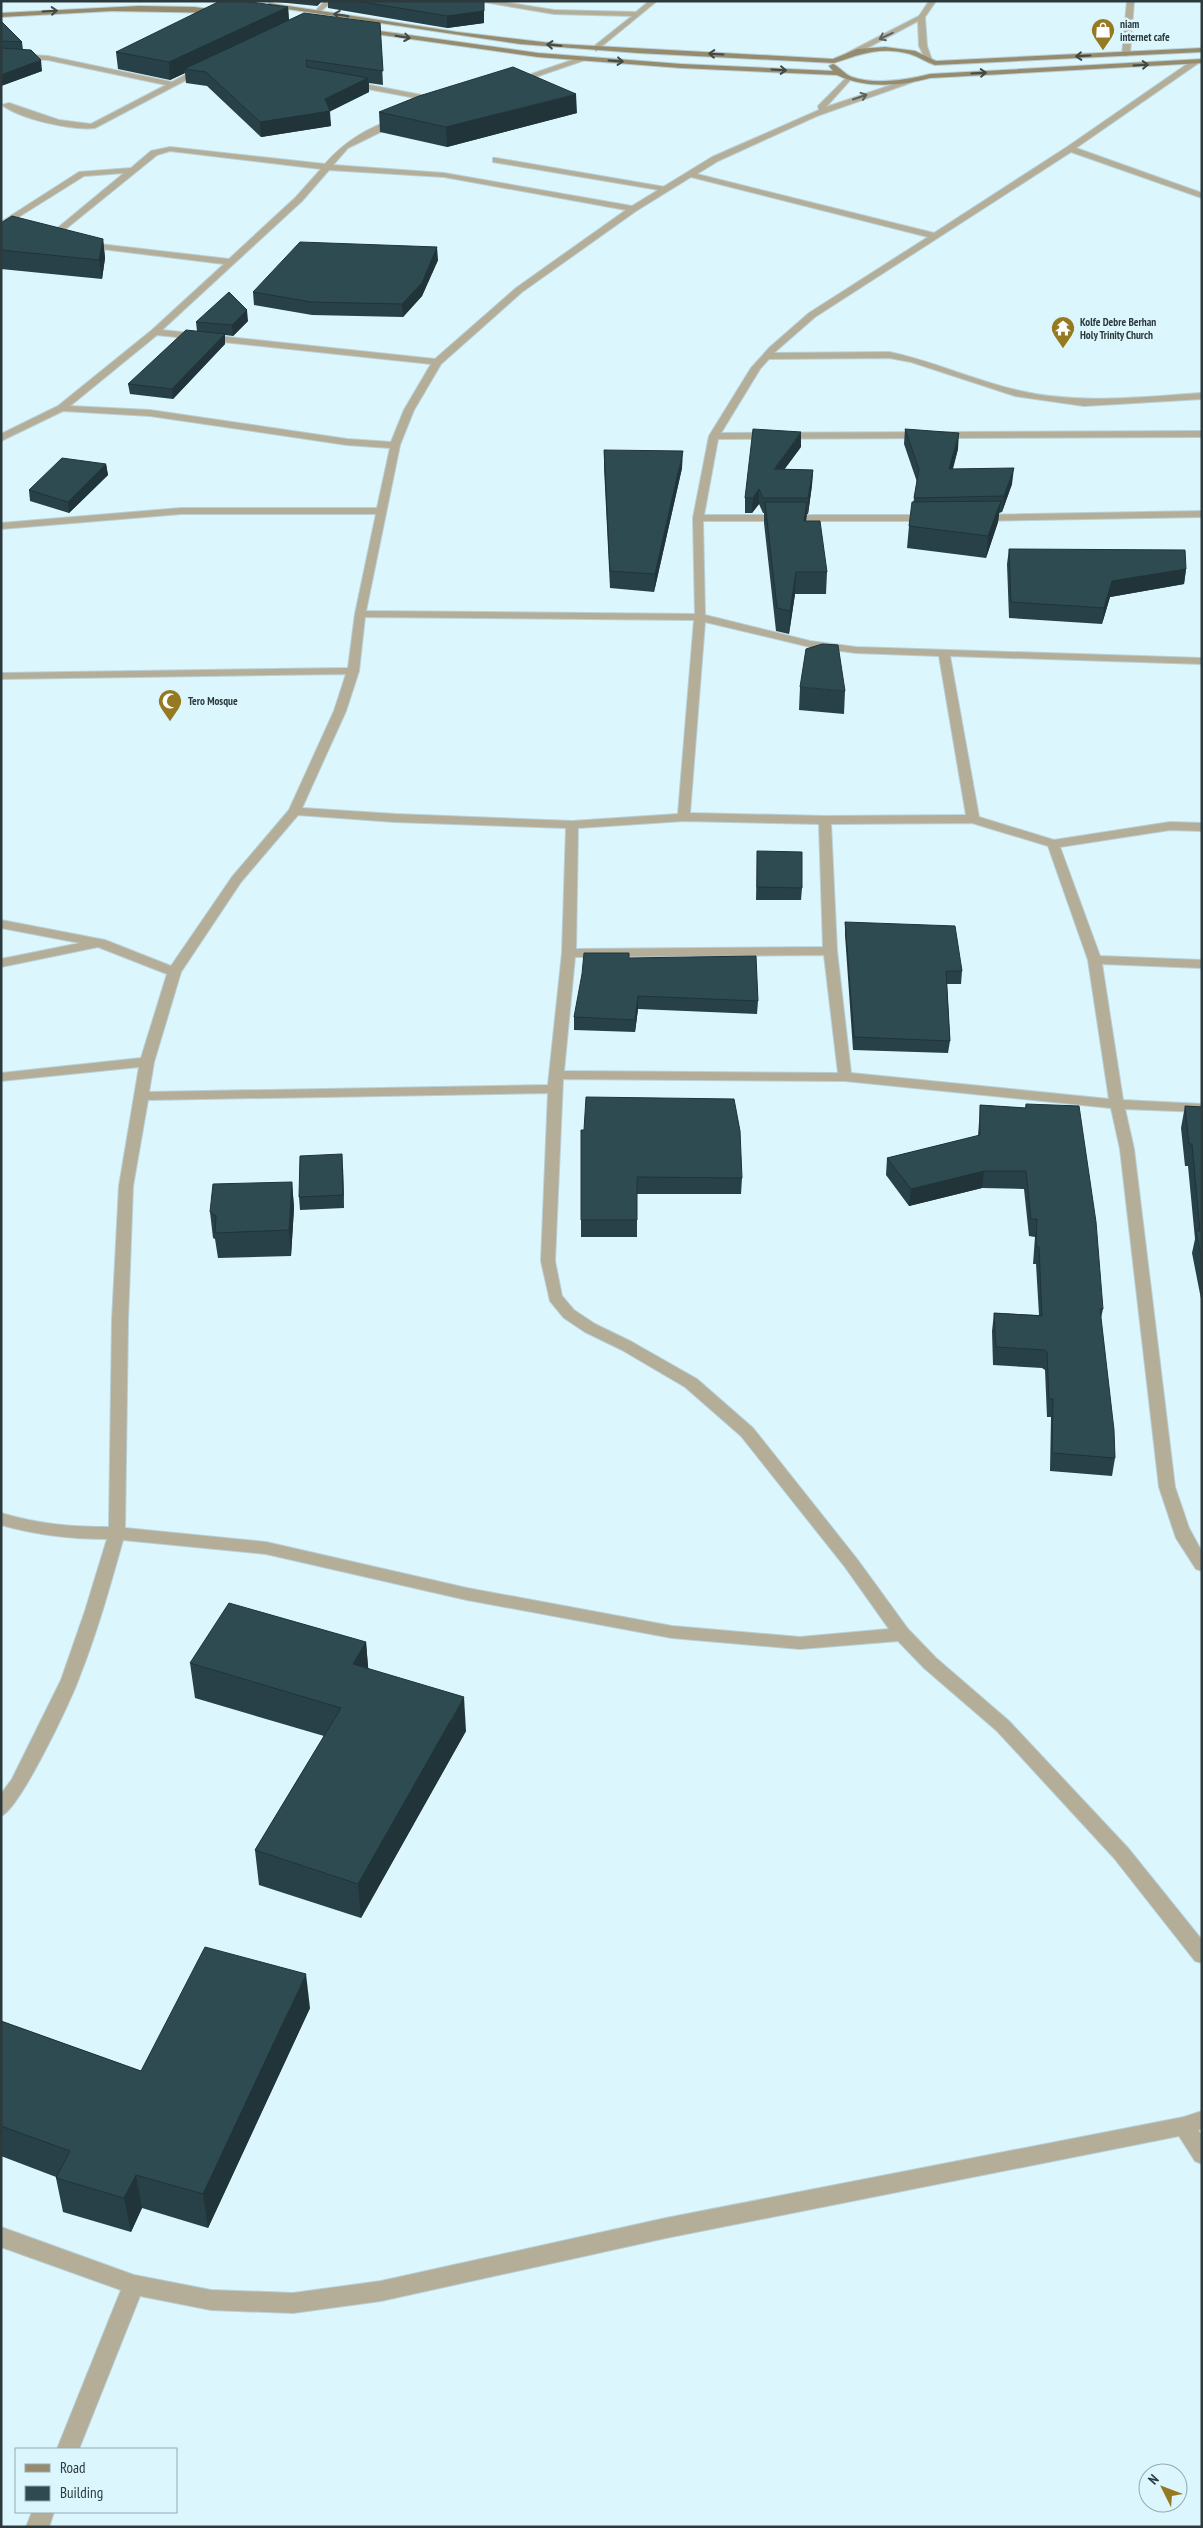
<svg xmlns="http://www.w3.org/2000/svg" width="1203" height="2528" font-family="'PT Sans Narrow',sans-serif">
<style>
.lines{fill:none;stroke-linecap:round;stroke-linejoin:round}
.lane-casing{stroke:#b8d0d7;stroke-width:2}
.street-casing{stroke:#b8d0d7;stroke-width:2}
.secondary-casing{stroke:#b8d0d7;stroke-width:2}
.lane{fill:#b4ad98;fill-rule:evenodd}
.street{fill:#b4ad98;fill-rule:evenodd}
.secondary{fill:#968c6d;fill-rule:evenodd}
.wall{fill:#284047}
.shaded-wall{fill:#203439}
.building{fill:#2e4b52;stroke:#203439}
.oneway{stroke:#414a47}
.oneway2{stroke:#5c625d}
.labels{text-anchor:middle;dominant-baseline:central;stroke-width:5;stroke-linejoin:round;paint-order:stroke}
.far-poi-label{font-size:11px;font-weight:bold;fill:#2c3a3d;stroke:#dbf6fd;text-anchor:start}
</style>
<rect width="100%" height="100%" fill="#dbf6fd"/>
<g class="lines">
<g class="lane-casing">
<g id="lane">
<polygon points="496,158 665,187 669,189 665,191 493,162 493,158"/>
<path d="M889,352C933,361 973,380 1016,390C1078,405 1140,397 1202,393V399L1084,406L1015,396L911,362L889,358L768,359L763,356L768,353Z"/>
</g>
</g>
<g class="street-casing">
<g id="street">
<polygon points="325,1 333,1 321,11 317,11 317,9"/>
<polygon points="478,1 497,1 554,10 636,12 649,1 657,1 596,51 593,47 632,16 554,14"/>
<polygon points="929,1 936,1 925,17 927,46 932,60 926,60 919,46 918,21 854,55 847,53 919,16"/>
<polygon points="1127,1 1134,1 1130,54 1126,56 1122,54"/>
<path d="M1,53L48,56L172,82L200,67L207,69L95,128C73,131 20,119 2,105L9,103L59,120L91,124L166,85L48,60L1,57Z"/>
<polygon points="581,57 588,59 518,83 511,81"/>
<path d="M1193,60L1200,62L1076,148L1202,193V198L1071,152L815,317L776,351L760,369L721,433L1202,431V437L718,439L704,515H930L935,518L930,521H703L705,615L810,641L856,647L1202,658V664L950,656L979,817L1054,840L1170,822L1202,823V831L1170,830L1060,847L1100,956L1202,960V968L1102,964L1123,1100L1202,1104V1112L1125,1109L1134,1149L1175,1487L1189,1528L1202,1552V1571L1196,1569L1176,1538L1159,1487L1120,1149L1111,1108L845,1081L563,1079L555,1261L562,1296L574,1310L595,1324L632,1342L697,1379L753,1428L857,1559L908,1629L936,1658L1009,1721L1128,1848L1202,1940V1963L1195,1961L1114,1858L997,1731L924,1668L898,1641L800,1649L672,1638L467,1600L266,1554L123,1540C110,1586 97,1633 79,1678C71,1701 19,1810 1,1816V1794L12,1779L61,1680L85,1611L107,1539C70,1539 37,1535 1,1525V1513C38,1524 71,1527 109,1527L112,1320L119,1186L139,1067L1,1081V1073L141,1058L167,974L98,947L1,967V959L80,943L1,928V920L105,940L171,966L232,877L289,810L334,711L346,674L1,679V673L348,668L355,614L376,514H181L1,529V523L181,508H377L390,448L347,445L150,416L63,411L1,441V434L58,406L152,330L224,264L85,247L81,244L82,242L229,259L296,197L321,169L170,151L157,155L57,236L63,241L62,243L50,241L49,235L124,173L84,176L1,228V222L79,172L131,168L151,151L170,147L325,164C345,141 368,127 398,118L402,120L401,122L348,148L333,165L444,173L632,206L712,157L819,110L818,106L848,76L852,78L826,107L906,80L913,82L817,116L718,161L697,174L934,233L1067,147ZM329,170L444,177L626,210L516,288L435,359L162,330L302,201ZM691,177L928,237L809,313L770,347L751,368L709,436L693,518L695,614L366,611L400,445L414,410L441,364L522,292L636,211ZM157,335L431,364L404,410L391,442L347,439L150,410L70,406ZM365,617L694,620L678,814L572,821L395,814L302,808L346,711L359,671ZM705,622L810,647L856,653L939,656L966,815L825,816L690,813ZM298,815L395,822L566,828L562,953L548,1085L149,1092L154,1062L181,972L241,882ZM684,821L819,824L823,947L576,949L578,828ZM972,823L1048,846L1088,960L1109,1099L851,1073L837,951L831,824ZM824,955L838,1073L564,1071L575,957ZM548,1093L541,1261L550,1301L564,1318L585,1332L622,1350L685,1387L741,1436L845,1567L889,1629L800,1637L672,1626L467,1588L266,1542L125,1528L128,1320L133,1186L148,1100Z"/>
<polygon points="349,81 437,98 441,100 437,102 346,85 345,83"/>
<polygon points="1202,511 1202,517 978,521 973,518 978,515"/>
<polygon points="1202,2111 1202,2129 1198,2130 1202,2136 1202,2164 1195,2161 1179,2136 666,2238 381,2301 293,2313 211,2310 140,2296 79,2449 57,2449 121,2290 1,2247 1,2227 134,2275 211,2290 293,2293 381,2281 666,2218 1184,2117"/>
<polygon points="32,2512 54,2512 49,2527 26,2527"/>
</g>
</g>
<g class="secondary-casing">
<g id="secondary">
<path d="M269,3L457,32L559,44L833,59L857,49L885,47L915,51L936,61L1202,48V52L935,65C926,62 919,57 910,54C880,46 861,54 834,63L638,53L520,44L267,6Z"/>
<polygon points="139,6 194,7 226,11 222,13 112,11 1,17 1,13"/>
<path d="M358,28L538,53L681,64L833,71L829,66L833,64C840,67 844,74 852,77C876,85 906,80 930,74L1202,59V63L930,78C900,86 866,89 837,75L681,68L538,57L361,32Z"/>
</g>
</g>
<use href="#lane" class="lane"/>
<use href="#street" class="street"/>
<use href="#secondary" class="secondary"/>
</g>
<g class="wall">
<polygon points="267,1 322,1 317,6"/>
<polygon points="328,1 484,1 484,23 447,28 328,8"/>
<polygon points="288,7 289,20 380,23 383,85 369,83 369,92 330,111 331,126 261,137 207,86 186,83 185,73 170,80 118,69 116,52"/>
<polygon points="1,21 22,42 23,50 42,71 1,86"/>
<polygon points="379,112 577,113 447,147 380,132"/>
<polygon points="1,223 103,239 105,258 102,279 1,269"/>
<polygon points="438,260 422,296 403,317 312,315 254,305 253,292"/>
<polygon points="248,321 233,336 225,335 225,344 173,399 130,394 128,384 197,331 196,322"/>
<polygon points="905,429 958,449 953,469 1012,484 1002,512 999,513 998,522 986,558 907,548 909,526 917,482 904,444"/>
<polygon points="801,447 784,469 813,470 812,485 808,514 807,514 806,521 827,572 826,594 795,594 789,634 776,631 764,523 764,513 763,513 759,504 752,513 745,513 745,498"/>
<polygon points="604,450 682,468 654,592 610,588 604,467"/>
<polygon points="106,464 108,475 69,513 30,501 29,490"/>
<polygon points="1009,549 1186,569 1184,584 1110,597 1102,624 1009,618 1007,564"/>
<polygon points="800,687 845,691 844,714 799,710"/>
<polygon points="757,851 802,888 801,900 756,900"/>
<polygon points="845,922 962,971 961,984 947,984 950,1041 948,1053 853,1050 845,935"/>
<polygon points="629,958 758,1001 757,1014 638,1009 635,1032 574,1030 574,1017"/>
<polygon points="1026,1104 1103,1309 1101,1318 1115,1458 1112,1476 1050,1471 1051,1417 1047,1417 1045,1370 1042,1368 993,1365 992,1331 994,1313 1039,1315 1036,1264 1033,1264 1035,1237 1029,1236 1024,1189 982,1188 909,1206 886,1175 887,1158 978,1136 979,1122 980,1105 1025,1108"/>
<polygon points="1185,1106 1202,1107 1202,1304 1192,1253 1195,1239 1188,1166 1185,1166 1181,1128"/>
<polygon points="581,1130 742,1178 741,1194 637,1194 637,1237 581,1237"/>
<polygon points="343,1167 344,1208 300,1210 299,1197"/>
<polygon points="292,1182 294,1208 291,1256 218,1258 215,1239 213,1238 210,1212"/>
<polygon points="366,1642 368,1669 466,1731 361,1918 259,1885 255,1850 324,1736 195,1698 190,1663"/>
<polygon points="310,2008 208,2228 142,2208 131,2232 63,2212 56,2178 56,2177 1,2156 1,2021 141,2071"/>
</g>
<g class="shaded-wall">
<polygon points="317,1 322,1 317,6"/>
<polygon points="484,1 484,23 447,28 447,16"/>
<polygon points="288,7 289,24 184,69 185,73 170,80 169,62"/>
<polygon points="41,60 42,71 1,86 1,75"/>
<polygon points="368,78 369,92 329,112 331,126 261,137 260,122 325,99"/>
<polygon points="576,94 577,113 447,147 446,127"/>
<polygon points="103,239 105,258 102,279 99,260"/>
<polygon points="437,247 438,260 422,296 403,317 402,304"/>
<polygon points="247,310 248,321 233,336 232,325"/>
<polygon points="225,334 225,344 173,399 172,389"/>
<polygon points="801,432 801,447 773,485 774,469"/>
<polygon points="959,433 958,449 948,484 949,469"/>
<polygon points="683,451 682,468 654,592 655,574"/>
<polygon points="106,464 108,475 69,513 68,502"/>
<polygon points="1014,468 1012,484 1002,512 1004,496"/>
<polygon points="813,470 812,485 808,514 808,498"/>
<polygon points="759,489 759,504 752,513 753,498"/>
<polygon points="1001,501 998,522 986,558 988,536"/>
<polygon points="807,502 806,523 804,521"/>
<polygon points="1186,569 1184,584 1110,597 1102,624 1104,608 1112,581"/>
<polygon points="796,572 795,594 789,634 790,611"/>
<polygon points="638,996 638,1009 635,1032 635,1020"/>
<polygon points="342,1154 343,1167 344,1208 343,1195"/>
<polygon points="984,1171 982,1188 909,1206 911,1189"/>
<polygon points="292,1182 294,1208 291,1256 289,1230"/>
<polygon points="366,1642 369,1677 353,1664"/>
<polygon points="464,1697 466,1731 361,1918 358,1884"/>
<polygon points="306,1974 310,2008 208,2228 203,2194"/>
<polygon points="136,2175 142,2208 131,2232 124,2198"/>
</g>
<g class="building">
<polygon points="220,1 243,1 288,7 169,62 116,52"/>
<polygon points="357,1 484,1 484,11 447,16"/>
<polygon points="304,13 380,23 383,71 306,60 307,67 368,78 325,99 330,111 260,122 206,72 184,69"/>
<polygon points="1,21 22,42 1,41"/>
<polygon points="1,48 31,50 41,60 1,75"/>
<polygon points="513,67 576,94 446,127 379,112 419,96"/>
<polygon points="12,216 103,239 99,260 1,250 1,223"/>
<polygon points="300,242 437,247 422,283 402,304 311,302 253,292"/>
<polygon points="229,292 247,310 232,325 196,322"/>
<polygon points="186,330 225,334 172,389 128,384"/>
<polygon points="753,429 801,432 774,469 813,470 808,498 763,498 759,489 753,498 745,498"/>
<polygon points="905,429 959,433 949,469 1014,468 1004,496 914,498 919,469"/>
<polygon points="604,450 683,451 655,574 610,571"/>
<polygon points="62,458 106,464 68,502 29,490"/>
<polygon points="1001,501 988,536 909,526 912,502"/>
<polygon points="765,502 807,502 804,521 820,521 827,572 796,572 790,611 777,608"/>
<polygon points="1009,549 1185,550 1186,569 1112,581 1104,608 1011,602"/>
<polygon points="822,644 838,645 845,691 800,687 806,649"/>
<polygon points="757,851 802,852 802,888 757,887"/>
<polygon points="845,922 955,926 962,971 946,971 950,1041 854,1037"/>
<polygon points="584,953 629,953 629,958 756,956 758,1001 638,996 635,1020 574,1017 582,974"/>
<polygon points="586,1097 734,1099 740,1131 742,1178 637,1177 637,1220 581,1220 581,1130 584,1130"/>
<polygon points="1026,1104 1079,1106 1096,1222 1103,1309 1100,1309 1114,1430 1115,1458 1052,1453 1053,1399 1049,1399 1047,1352 1045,1350 996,1347 994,1313 1042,1316 1039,1247 1036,1246 1037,1219 1031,1219 1026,1171 984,1171 911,1189 887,1158 980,1135 980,1105 1026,1108"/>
<polygon points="1185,1106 1202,1107 1202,1260 1196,1231 1200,1231 1192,1144 1189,1144"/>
<polygon points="342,1154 343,1195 299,1197 300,1156"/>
<polygon points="292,1182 289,1230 215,1233 216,1216 210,1212 213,1184"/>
<polygon points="229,1603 366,1642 353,1664 464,1697 358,1884 255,1850 341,1708 190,1663"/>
<polygon points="205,1947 306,1974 203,2194 136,2175 124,2198 56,2178 70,2151 1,2126 1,2021 141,2071"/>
</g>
<defs><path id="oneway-shaft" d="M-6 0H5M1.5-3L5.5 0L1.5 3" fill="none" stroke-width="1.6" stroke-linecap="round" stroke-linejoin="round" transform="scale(1.25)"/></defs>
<g class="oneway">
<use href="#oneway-shaft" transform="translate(50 11) rotate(-3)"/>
<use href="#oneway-shaft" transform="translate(341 15) rotate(-170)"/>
<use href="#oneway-shaft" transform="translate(403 37) rotate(9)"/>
<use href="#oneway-shaft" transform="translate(554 45) rotate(-175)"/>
<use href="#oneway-shaft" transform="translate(716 54) rotate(-177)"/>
<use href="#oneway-shaft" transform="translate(1083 56) rotate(177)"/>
<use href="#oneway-shaft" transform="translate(616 61) rotate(4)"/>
<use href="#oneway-shaft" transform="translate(1141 65) rotate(-3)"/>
<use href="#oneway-shaft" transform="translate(779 70) rotate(3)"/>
<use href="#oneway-shaft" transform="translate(979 73) rotate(-3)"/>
</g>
<g class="oneway2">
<use href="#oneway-shaft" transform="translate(886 36) rotate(155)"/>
<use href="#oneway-shaft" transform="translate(860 97) rotate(-19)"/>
</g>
<defs>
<g id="shop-pin" transform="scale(1.25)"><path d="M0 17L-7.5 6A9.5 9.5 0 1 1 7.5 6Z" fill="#957a21" stroke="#dbf6fd"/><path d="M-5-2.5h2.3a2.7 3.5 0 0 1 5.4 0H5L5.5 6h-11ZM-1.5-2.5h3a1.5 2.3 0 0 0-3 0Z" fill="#fff"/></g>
<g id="temple-pin" transform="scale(1.25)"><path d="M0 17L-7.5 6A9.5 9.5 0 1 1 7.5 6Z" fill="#957a21" stroke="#dbf6fd"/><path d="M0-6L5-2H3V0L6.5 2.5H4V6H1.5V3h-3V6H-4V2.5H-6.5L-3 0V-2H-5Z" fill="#fff"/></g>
<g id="mosque-pin" transform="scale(1.25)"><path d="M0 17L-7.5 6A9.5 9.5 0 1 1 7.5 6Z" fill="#957a21" stroke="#dbf6fd"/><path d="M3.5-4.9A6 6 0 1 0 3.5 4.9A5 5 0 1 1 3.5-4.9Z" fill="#fff"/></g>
</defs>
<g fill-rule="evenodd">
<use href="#shop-pin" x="1103" y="30"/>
<use href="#temple-pin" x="1063" y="328"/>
<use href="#mosque-pin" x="170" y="701"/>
</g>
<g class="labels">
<g class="far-poi-label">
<text x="1120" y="24">niam<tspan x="1120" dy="13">internet cafe</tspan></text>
<text x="1080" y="322">Kolfe Debre Berhan<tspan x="1080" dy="13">Holy Trinity Church</tspan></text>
<text x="188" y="701">Tero Mosque</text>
</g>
</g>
<rect width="1203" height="2528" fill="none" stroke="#2c3a3d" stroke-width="5"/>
<rect x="15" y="2448" width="162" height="65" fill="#dbf6fd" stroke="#95abb0"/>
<rect x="25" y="2464" width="25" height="8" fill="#968c6d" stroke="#95abb0"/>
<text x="60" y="2473" font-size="15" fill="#2c3a3d">Road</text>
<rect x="25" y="2486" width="25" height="15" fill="#2e4b52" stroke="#95abb0"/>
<text x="60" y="2498" font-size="15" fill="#2c3a3d">Building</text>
<g transform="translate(1163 2488) rotate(312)"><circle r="24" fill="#dbf6fd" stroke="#95abb0"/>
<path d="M0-4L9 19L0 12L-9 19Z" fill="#957a21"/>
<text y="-8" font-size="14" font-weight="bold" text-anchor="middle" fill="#2c3a3d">N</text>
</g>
</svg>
